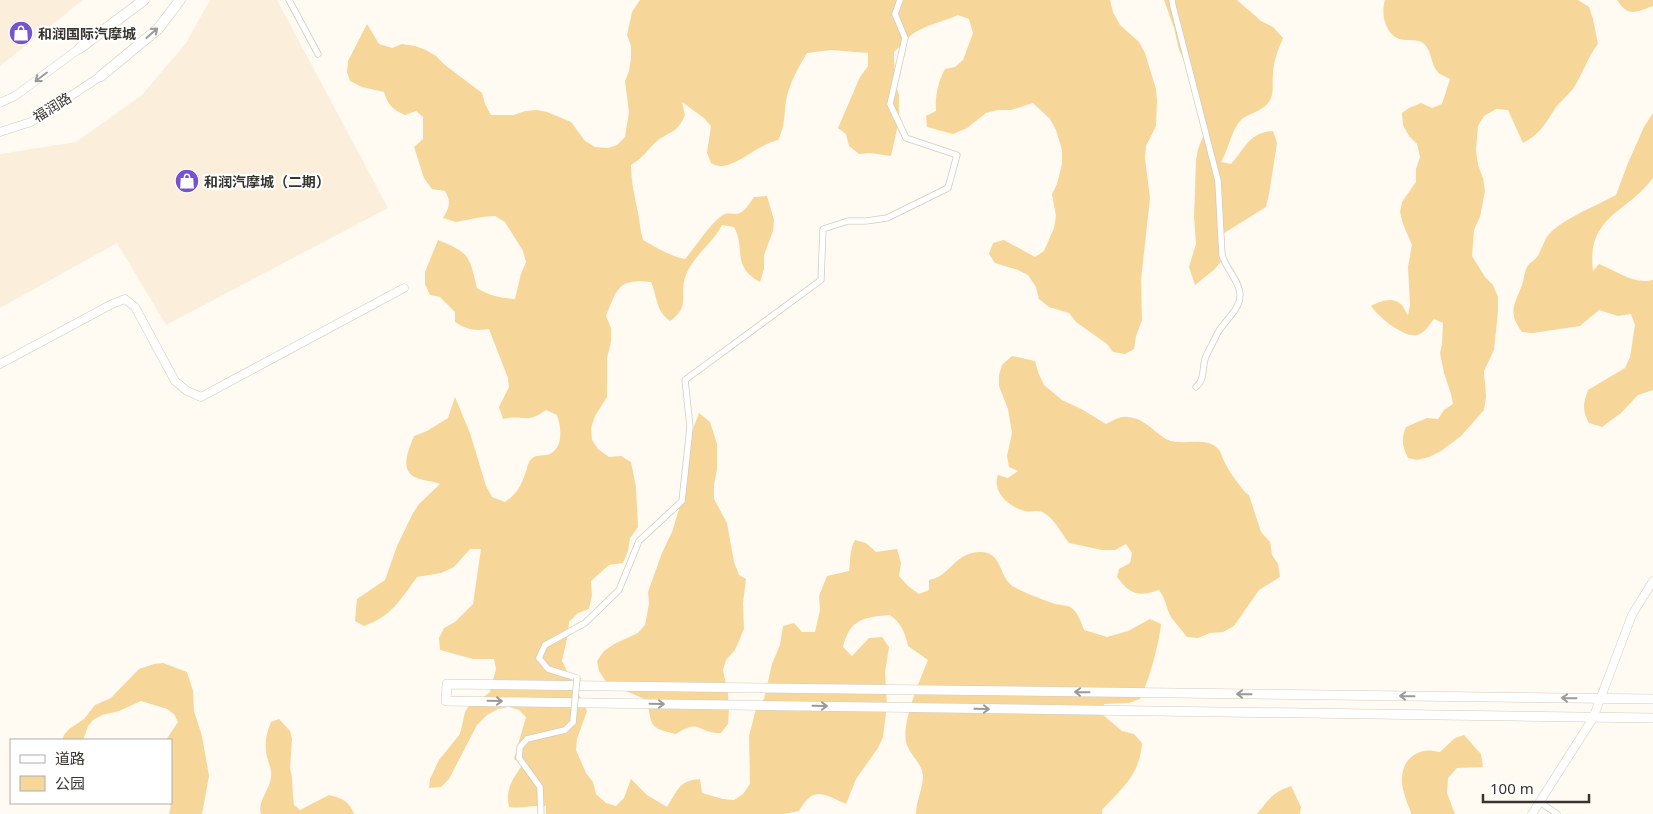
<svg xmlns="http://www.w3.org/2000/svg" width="1653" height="814" font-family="'Noto Sans','Noto Sans SC',sans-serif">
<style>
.built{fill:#fbefdb}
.green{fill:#f7d69a}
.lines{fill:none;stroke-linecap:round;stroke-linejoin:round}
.street-casing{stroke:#d3ccbf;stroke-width:7}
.secondary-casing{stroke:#d3ccbf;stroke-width:9}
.primary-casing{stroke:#d3ccbf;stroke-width:10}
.highway-casing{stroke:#d3ccbf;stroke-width:11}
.street{stroke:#fff;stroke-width:5.5}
.secondary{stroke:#fff;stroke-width:8}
.primary{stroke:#fff;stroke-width:9}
.highway{stroke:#fff;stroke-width:10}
.street-bridge-casing{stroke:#d3ccbf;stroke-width:7;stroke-linecap:butt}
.street-bridge{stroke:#fff;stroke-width:5.5}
.oneway{stroke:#9b9a97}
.labels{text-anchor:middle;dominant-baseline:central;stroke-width:4.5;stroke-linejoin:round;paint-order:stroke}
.poi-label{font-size:14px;font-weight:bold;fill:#37352f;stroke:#fff;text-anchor:start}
.street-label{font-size:14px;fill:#37352f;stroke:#fff}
</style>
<rect width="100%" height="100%" fill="#fffaf2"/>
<g class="built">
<polygon points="0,0 83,0 0,66"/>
<polygon points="210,0 277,0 388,208 166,325 117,243 0,308 0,154 76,142 142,95 186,43"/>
</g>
<g class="green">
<path d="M640,0H1110L1113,12L1120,25L1139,42L1145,53L1156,89L1157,101L1156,126L1146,146L1145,158L1150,198L1141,280L1142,320L1136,336L1134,349L1125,354L1113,352L1107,344L1076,322L1069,313L1049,307L1039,299L1036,287L1028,275L1018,270L995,263L989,254L993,243L1004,240L1035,257L1044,251L1054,228L1056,216L1052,194L1057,184L1062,164V150L1056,130L1050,119L1033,103L1011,110H998L986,113L967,128L953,134L927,127L926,116L936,111C935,96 938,82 945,69L955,67L963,60L973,33L969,19L958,15C945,21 926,25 914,33C907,38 901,46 894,52L895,83L899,95V120L891,156L870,153L859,154L849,146L846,134L838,128L860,77L868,66V53L831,50L807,53C798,68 789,84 786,101C784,116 785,127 778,140C757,145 742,163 723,166C719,167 715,165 711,163L707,153L711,126L704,118L682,102L685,115C677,134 671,130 657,141C648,149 643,158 631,165C631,182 635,197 638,213C640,222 640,231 643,240C655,247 672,257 685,259C695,248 713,219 725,214C729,213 733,214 737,214C745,212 749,204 754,197L767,196L774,220L773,231L764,255V269L760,282C731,266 746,249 734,227L722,225C713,243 693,256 686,275C678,295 692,305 670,321C655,310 658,298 651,282C618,278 617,289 606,316L611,328V342L607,358V397L595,416L591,428L592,440L598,449L609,457L621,456L631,462L636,487L638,527L630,538L628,551L623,563L609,565L591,581L592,595L589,609L578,613L569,622L568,634L562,661L587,711L577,739L576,750L586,773L593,782L596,794L606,803L616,806L624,798L631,779L647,795L667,807C678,790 678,781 700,779L702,793L723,799L734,800L743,794L750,784L749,736L756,709L764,699L772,664L780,645L783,626L794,623L802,632H815L820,610L819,596L827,576L849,571C851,559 849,551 855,540L866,543L876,552L897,549L901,563L899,576L908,586L919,594L929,590V580C932,579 937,578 940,576C954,566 961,551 982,552C1001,553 999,573 1010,584C1016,590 1046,601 1055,604C1059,605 1066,605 1070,607C1078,612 1081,622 1084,630L1107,637L1128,631L1150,619L1161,624C1159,644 1149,681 1140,699L1129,703L1104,704L1103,715L1122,731L1134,734L1142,743C1140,775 1122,788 1102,810V814H916C916,801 923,789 923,776C922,762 909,755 906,742C902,721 920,680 928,660L908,646C905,632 901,623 890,615C864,617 850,619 843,647L852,656L869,638L882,637L889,647L885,672L887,705L883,737L878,748L856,779L846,804C823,794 814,785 799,811L784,814H546V806C533,805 523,809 509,807C505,788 513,779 523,764L514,759L526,717L519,710L509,707L498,709L487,715L477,725L449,779L441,787L429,788L430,779L439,760L460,734L465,712L471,702L482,698L490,692L496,669L494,659H473L440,650L439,638L444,628L455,622L473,604L481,549H470L454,567L441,573L417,577C400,600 392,616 364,626L355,621L357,599L385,580L397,546L413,513L419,504L440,484C433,481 424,481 417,478C398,471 409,449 414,436L427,431L448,418L455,397L470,433L486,486L492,497L505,502C516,495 521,486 525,474C527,470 527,466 529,462C534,453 542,457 550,454C564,447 561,426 557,415L546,410C525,425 524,414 503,419L499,407L509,387L508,378L489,329C475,331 467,330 455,322V312L440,297L430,295L425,284V272L438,240C470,253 469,255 477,288C490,296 500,298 515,299L521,274L526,262L523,251L505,222L495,216L482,217L456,222L443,218C450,207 451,201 445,191L432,189L424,178L414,147L423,139V117L416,111L405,115C393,110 388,105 384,92L362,87L350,81L347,72L348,61L367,24L379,44L392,48L402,44L415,46L426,50L436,56L445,65L482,93L485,104L491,115H514L525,111L537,110L547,112L571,122L585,141L595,147L608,148L617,145L625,137L629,112L625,81L629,71L631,58V46L627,35L632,12Z"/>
<path d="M1164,0H1237L1261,21L1273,27L1283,38C1278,50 1273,62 1273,75C1272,83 1274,90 1271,98C1266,111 1250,112 1241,120C1231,130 1229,149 1221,162L1231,164C1246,148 1248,133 1273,131L1277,143L1269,194L1266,207L1221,235L1222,260L1215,269L1195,285L1189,267L1196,244L1194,217L1196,161L1198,149L1207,127L1202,116L1184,60L1179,50L1174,28Z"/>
<path d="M1385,0H1578L1589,7L1593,19L1598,44C1587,58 1583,74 1573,89C1568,95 1562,100 1557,106C1545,123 1542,133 1523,143L1508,110L1496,109L1484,116L1478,126L1476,150L1478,165L1483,178L1485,191L1480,217L1474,230L1472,256L1485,277L1493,285L1498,297V311L1494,350L1484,371L1486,397L1484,410L1461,436L1441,451L1429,457L1417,460L1408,458C1402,446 1401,439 1406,427L1427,418L1438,419L1444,410L1453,404L1451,394L1444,373L1440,353L1442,344L1443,323L1434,319C1429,325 1425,333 1417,335C1403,338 1378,316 1371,306C1381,301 1393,296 1402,305C1404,308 1406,313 1408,315L1410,305L1408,267L1412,245L1403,224L1400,212L1402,202L1416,182V169L1420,157L1417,144L1409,136L1403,125L1402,113L1409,108L1421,103L1432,108L1442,104L1450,79C1447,77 1443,76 1440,74C1430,66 1433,51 1423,43C1417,38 1405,42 1397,38C1384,31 1381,12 1385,0Z"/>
<path d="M1617,0H1653V6C1635,12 1629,18 1617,0Z"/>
<path d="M1653,113V178C1626,214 1586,216 1593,271L1599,264C1617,271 1634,285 1653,280V390L1638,395L1621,413L1602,427L1589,423C1582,409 1583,405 1588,390L1625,368L1630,357L1635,325L1631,314L1618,316L1599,310L1580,326L1533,333L1522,332C1506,310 1516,304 1523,282C1524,277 1525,269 1529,264C1531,262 1535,260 1537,257C1543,248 1544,238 1552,231C1571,215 1594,207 1616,195L1628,163L1644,127Z"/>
<path d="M1012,356L1035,361L1038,372L1044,385L1062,400L1083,410L1106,424C1113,421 1119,416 1128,417C1148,419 1157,437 1171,441C1187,445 1208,436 1219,450C1222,453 1222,458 1224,461C1227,468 1242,491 1249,495L1261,532L1270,542L1272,555L1278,564L1280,577L1259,590L1234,626L1223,632L1210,633L1198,638L1187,637C1182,630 1176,624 1171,617C1166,608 1166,599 1159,590C1139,597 1130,595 1117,577L1119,569L1130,563L1132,553L1126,544L1115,550H1102L1069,543C1062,534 1056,522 1047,515C1038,508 1034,513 1025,511C1014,509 999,498 997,486C996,483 997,478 998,475L1008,478L1018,471L1009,467L1007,456L1012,433L1008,409L999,386V375L1002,365Z"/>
<path d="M699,413L710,422L717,444V469L714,485V499L727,523L734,562L739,575L746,579L743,603L744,629L735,650L726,660L723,670L728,694L729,709L728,724L721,733C698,734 700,717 676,734C648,728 652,725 647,700L607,683L599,671L597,661L604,651L614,644L638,633L645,625L649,604L648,592L662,553L672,532L679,509L682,475L690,437Z"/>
<polygon points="163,663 187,672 193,691 194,711 202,736 209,776 202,814 169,814 171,806 169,803 171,803 171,740 166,740 178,722 174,714 167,709 141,701 119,711 102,715 93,720 88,726 83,740 62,740 64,735 69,729 84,719 95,705 111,698 139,669 154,664"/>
<path d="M279,719L290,731L292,739L290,768L292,777L293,797L294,805L300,810L329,795C342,798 349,801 354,814H261C257,801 270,790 271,777C272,770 269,764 267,757C264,745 266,734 271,722Z"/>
<path d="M1464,735L1481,754L1483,767L1457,768L1448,778L1447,793L1455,814H1411C1411,809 1407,805 1406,799C1400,784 1399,765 1414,755C1423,749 1430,750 1440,752L1455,738Z"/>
<path d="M1291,786L1301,807L1300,814H1257C1269,799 1272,793 1291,786Z"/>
</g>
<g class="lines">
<g class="street-casing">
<g id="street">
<polyline points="289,0 318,54"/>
<path d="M1172,0L1173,6L1218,181L1222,255C1226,269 1239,280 1240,294C1241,309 1224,321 1217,334C1214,342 1208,350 1205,359C1202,370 1205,379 1196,387"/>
<polyline points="577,678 548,669 539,658 545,645 585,623 619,590 639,541 682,501 690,427 685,380 821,280 823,229 848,221 866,221 887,218 948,188 957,155 906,138 890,104 905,38 895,14 900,0"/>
<polyline points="1540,802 1557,814"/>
<polyline points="541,814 540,787 519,758 520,747 527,739 565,730 573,722"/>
</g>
</g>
<g class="secondary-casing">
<g id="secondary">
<polyline points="0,103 15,96 80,48"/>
<polyline points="0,132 31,122 101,76"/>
<polyline points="0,364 112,304 125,299 135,307 175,381 187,391 201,397 404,288"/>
<polyline points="1532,814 1593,718 1632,615 1653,581"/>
</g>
</g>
<g class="primary-casing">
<polyline id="primary" points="1653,699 447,684 446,701 1653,718"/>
</g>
<g class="highway-casing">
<g id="highway">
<polyline points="80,48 144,0"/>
<polyline points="101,76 158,29 180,0"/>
</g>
</g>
<use href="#street" class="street"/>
<use href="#secondary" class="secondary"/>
<use href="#primary" class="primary"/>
<use href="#highway" class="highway"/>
<g class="street-bridge-casing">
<polyline id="street-bridge" points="573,722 577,678"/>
</g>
<use href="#street-bridge" class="street-bridge"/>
</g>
<defs><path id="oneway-shaft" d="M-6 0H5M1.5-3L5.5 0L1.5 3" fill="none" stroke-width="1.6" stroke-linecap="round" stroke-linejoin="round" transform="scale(1.25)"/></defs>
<g class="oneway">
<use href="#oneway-shaft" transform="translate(152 33) rotate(-41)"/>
<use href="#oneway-shaft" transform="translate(41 77) rotate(143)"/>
<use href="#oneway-shaft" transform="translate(1082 692) rotate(-179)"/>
<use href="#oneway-shaft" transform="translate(1244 694) rotate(-179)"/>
<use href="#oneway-shaft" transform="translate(1407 696) rotate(-179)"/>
<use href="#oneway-shaft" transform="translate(1569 698) rotate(-179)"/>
<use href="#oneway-shaft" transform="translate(495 701) rotate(1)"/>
<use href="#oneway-shaft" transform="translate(657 704) rotate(1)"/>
<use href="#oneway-shaft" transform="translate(820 706) rotate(1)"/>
<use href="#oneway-shaft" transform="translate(982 709) rotate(1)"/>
</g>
<defs>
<g id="shop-disc" transform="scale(1.25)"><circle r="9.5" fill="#7554ce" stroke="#fff"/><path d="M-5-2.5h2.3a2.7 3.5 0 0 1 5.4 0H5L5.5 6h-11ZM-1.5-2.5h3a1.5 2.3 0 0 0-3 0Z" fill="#fff"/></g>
</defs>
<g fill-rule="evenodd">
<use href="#shop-disc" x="21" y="33"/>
<use href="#shop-disc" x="187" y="181"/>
</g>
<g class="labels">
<g class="poi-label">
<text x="38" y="33">和润国际汽摩城</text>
<text x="204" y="181">和润汽摩城（二期）</text>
</g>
<g class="street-label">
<text transform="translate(52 107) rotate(-32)">福润路</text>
</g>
</g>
<rect x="10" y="739" width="162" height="65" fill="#ffffff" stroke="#afaeac"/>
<rect x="20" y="755" width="25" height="8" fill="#ffffff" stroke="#afaeac"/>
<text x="55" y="764" font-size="15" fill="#37352f">道路</text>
<rect x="20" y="776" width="25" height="15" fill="#f7d69a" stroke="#afaeac"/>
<text x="55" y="789" font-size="15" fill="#37352f">公园</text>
<path d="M1483 794v8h106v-8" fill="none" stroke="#37352f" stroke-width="2.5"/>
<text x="1490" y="794" font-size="15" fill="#37352f" stroke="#ffffff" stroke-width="4" paint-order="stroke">100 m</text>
</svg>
